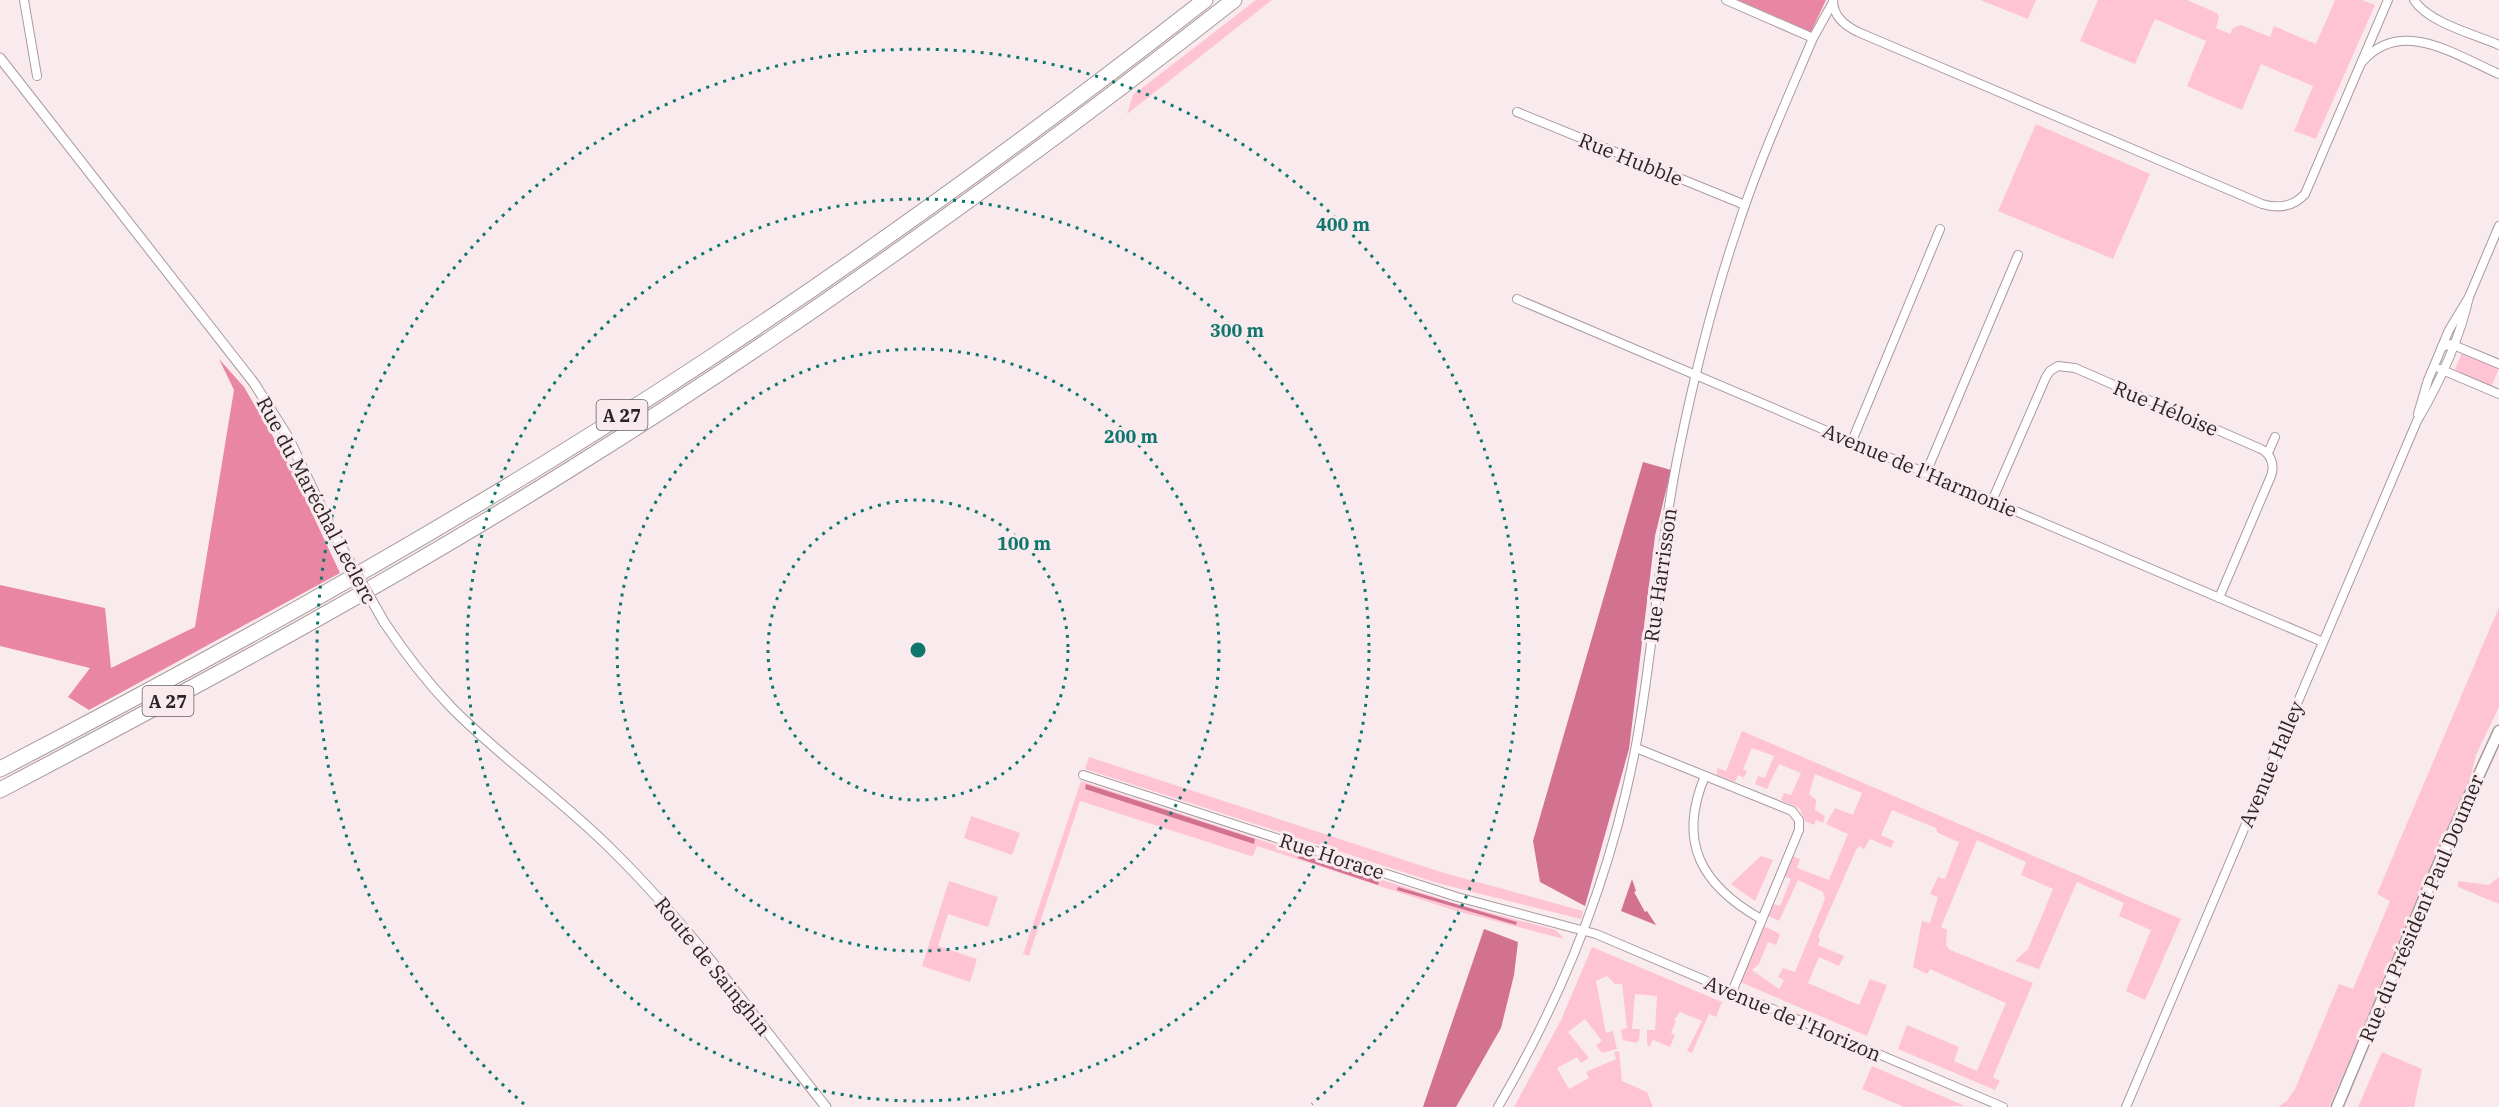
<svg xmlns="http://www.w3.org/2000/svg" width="2499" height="1107" font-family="'IBM Plex Serif',serif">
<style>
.green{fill:#ffc4d4}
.forest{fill:#e986a4}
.water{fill:#d27190}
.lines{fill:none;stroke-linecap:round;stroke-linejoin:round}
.minor-casing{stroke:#a89a9d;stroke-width:10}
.tertiary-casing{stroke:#a89a9d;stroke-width:11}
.secondary-casing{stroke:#a89a9d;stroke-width:13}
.motorway-casing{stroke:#a89a9d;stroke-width:17}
.minor{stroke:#fff;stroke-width:8}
.tertiary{stroke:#fff;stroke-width:9}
.secondary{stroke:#fff;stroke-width:10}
.motorway{stroke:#fff;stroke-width:15}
.tertiary-bridge-casing{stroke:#a89a9d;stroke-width:11;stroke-linecap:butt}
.tertiary-bridge{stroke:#fff;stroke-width:9}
.ring{fill:none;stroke:#0f766e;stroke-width:3;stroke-dasharray:3 6}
.labels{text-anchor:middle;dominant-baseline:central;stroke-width:6;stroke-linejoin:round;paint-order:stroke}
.shield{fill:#f9eaee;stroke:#685f62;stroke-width:1.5}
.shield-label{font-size:18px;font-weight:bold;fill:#2a2426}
.street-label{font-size:20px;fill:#2a2426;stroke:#f9eaee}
.centre{fill:#0f766e;stroke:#f9eaee;stroke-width:3}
.ring-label{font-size:18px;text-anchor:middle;font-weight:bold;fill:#0f766e;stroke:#f9eaee;stroke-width:6;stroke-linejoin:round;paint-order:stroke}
</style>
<rect width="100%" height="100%" fill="#f9eaee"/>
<g class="green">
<polygon points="1256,0 1272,0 1127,114 1133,95"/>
<polygon points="1980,0 2036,0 2028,19"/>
<polygon points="2098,0 2187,0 2217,13 2219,17 2216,28 2230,34 2233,28 2241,25 2270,37 2274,26 2316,44 2335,0 2362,0 2375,5 2316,139 2294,131 2313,86 2261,64 2242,110 2187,86 2206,41 2155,19 2135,64 2080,41"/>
<polygon points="2036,124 2150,174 2113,259 1998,211"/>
<polygon points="2462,353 2499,368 2491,387 2458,372 2455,369"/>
<polygon points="2499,607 2499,707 2476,755 2469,784 2329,1107 2278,1107 2287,1101 2295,1089 2339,984 2353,989 2390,901 2377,894"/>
<polygon points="1742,731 2181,919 2145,1000 2126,991 2151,930 2119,916 2124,903 2077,882 2039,969 2015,961 2028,949 2053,889 2021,875 2026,862 1977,840 1941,927 1947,930 1946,945 1950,950 2033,983 1993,1077 2000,1081 1995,1090 1898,1049 1907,1025 1959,1047 1954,1061 1977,1071 2006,1003 1930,969 1927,974 1913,967 1922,921 1930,923 1938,897 1930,894 1938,877 1945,879 1959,842 1938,833 1936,828 1892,810 1881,835 1894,841 1891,848 1870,839 1864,849 1859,846 1856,850 1818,937 1820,939 1818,945 1844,956 1839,966 1819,957 1808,983 1859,1005 1870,979 1887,985 1867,1036 1740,982 1764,926 1780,934 1776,945 1768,942 1759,964 1752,970 1779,989 1784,980 1778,977 1783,968 1795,972 1825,899 1823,892 1798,880 1779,921 1768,916 1773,904 1780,906 1791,879 1784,876 1793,856 1800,859 1797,868 1829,880 1848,834 1826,824 1835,808 1853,815 1862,793 1815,774 1809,794 1816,800 1815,810 1825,816 1823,823 1816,820 1814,825 1805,821 1800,809 1781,800 1784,793 1791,795 1801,773 1779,764 1767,789 1755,784 1758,776 1765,778 1774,756 1752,748 1743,769 1747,771 1744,778 1738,775 1735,782 1717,775 1717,768 1726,771"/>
<polygon points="1089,757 1441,872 1583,911 1581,919 1437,883 1085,769"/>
<polygon points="1081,781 1453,903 1556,930 1564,939 1453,910 1257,846 1253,856 1251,856 1080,801 1029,956 1023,954"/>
<polygon points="971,816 1020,833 1012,855 964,838"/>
<polygon points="1761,856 1773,860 1755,901 1731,884"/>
<polygon points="2499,877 2499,904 2458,887 2458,881 2489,885"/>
<polygon points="949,881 998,897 988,927 948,914 938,946 977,959 970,982 922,966"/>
<polygon points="1592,947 1722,1002 1716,1017 1709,1014 1692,1053 1687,1051 1702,1021 1680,1012 1674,1020 1676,1021 1671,1033 1675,1035 1670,1047 1653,1040 1649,1047 1647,1043 1647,1030 1655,1030 1657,996 1635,994 1632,1029 1640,1029 1639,1040 1636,1043 1623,1040 1621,1030 1627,1028 1622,984 1615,984 1607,976 1596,981 1606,1033 1613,1031 1617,1049 1602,1053 1596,1045 1602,1041 1585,1019 1568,1032 1589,1058 1581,1063 1577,1057 1557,1068 1569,1089 1589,1078 1586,1072 1616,1059 1614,1052 1619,1051 1622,1081 1647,1092 1653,1107 1514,1107 1561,1020"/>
<polygon points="2382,1052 2422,1069 2414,1107 2358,1107"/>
<polygon points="1872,1066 1965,1106 1904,1107 1862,1089"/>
</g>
<g class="forest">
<polygon points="1738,0 1826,0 1811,32"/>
<polygon points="219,359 244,387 289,464 340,573 89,710 68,697 90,668 0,646 0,585 105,608 111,668 195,627 234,390"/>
</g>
<g class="water">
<polygon points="1643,462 1671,470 1655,536 1629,749 1585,906 1540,882 1533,841"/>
<polygon points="1086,784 1255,839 1254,844 1085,789"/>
<polygon points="1299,854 1379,881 1378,885 1298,858"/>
<polygon points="1632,879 1636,891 1634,892 1645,912 1647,911 1656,925 1621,911"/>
<polygon points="1398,887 1517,922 1516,925 1397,890"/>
<polygon points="1484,929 1518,942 1514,975 1501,1028 1456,1107 1423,1107"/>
</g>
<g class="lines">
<g class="minor-casing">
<g id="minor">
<polyline points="24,0 37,76"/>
<path d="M1833,0C1833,16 1844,25 1858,32L2262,204C2279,209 2293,207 2305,194L2388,0"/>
<path d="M2414,0C2429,23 2474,34 2499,45"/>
<polyline points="1813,38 1832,4"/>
<path d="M2363,61C2402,17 2457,56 2499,74"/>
<polyline points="1517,112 1745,205"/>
<polyline points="1517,299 2323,642"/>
<polyline points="2442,347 2451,344 2499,364"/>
<polyline points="2440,369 2499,394"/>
<polyline points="2418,414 2428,380 2449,330 2469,297 2499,226"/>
<polyline points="1852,441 1940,229"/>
<polyline points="2268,453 2275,437"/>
<polyline points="1926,473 2018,255"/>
<path d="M1992,501L2046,377L2050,371L2058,366L2075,368L2261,449C2271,454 2275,465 2271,476L2219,598"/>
<polyline points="1636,748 1775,804 1792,811 1799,820 1799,830 1732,992"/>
<polyline points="1083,775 1457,897 1596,934 2003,1107"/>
<path d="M1705,776C1677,842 1701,885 1761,919"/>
<path d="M1498,1107C1563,996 1612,873 1636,745C1654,647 1659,548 1679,450C1694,377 1712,303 1736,232C1757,166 1786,102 1813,38L1726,0"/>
<path d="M2126,1107L2417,421C2440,382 2459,341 2469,297"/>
</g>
</g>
<g class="tertiary-casing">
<g id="tertiary">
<polyline points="0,58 254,383 289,439 334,534"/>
<path d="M384,622C404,652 426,681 451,707C502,759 563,800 614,852C693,930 757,1021 826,1107"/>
</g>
</g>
<g class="secondary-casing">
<polyline id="secondary" points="2337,1107 2444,851 2499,731"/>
</g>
<g class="motorway-casing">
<g id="motorway">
<path d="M0,769C187,672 372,570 552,459C779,319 995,164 1205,0"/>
<path d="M0,790C194,688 387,584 572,468C802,325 1021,167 1234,0"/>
</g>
</g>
<use href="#minor" class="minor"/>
<use href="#tertiary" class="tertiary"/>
<use href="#secondary" class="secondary"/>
<use href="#motorway" class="motorway"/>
<g class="tertiary-bridge-casing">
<polyline id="tertiary-bridge" points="334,534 384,622"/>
</g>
<use href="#tertiary-bridge" class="tertiary-bridge"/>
</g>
<g class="ring">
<circle cx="918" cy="650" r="150"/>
<circle cx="918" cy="650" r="301"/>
<circle cx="918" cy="650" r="451"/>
<path d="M524 1104A601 601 0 1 1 1312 1104"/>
</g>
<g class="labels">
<g class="shield">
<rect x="596.5" y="400" width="51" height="30" rx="4.5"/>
<rect x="142.5" y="686" width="51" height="30" rx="4.5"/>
</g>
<g class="shield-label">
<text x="622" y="415">A 27</text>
<text x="168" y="701">A 27</text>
</g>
<g class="street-label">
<text transform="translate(1631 159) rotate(22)">Rue Hubble</text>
<text transform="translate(2166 408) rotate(23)">Rue Héloise</text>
<text transform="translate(1920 470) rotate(23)">Avenue de l'Harmonie</text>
<text transform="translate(317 500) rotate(62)">Rue du Maréchal Leclerc</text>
<text transform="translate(1660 575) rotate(-82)">Rue Harrisson</text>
<text transform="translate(2271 764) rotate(-67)">Avenue Halley</text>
<text transform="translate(1332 856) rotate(18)">Rue Horace</text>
<text transform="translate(2421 908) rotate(-67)">Rue du Président Paul Doumer</text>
<text transform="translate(713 966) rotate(51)">Route de Sainghin</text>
<text transform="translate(1793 1018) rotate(23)">Avenue de l'Horizon</text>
</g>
</g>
<circle cx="918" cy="650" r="9" class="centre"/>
<g class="ring-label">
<text x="1343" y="231">400 m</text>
<text x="1237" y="337">300 m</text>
<text x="1131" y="443">200 m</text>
<text x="1024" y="550">100 m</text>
</g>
</svg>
